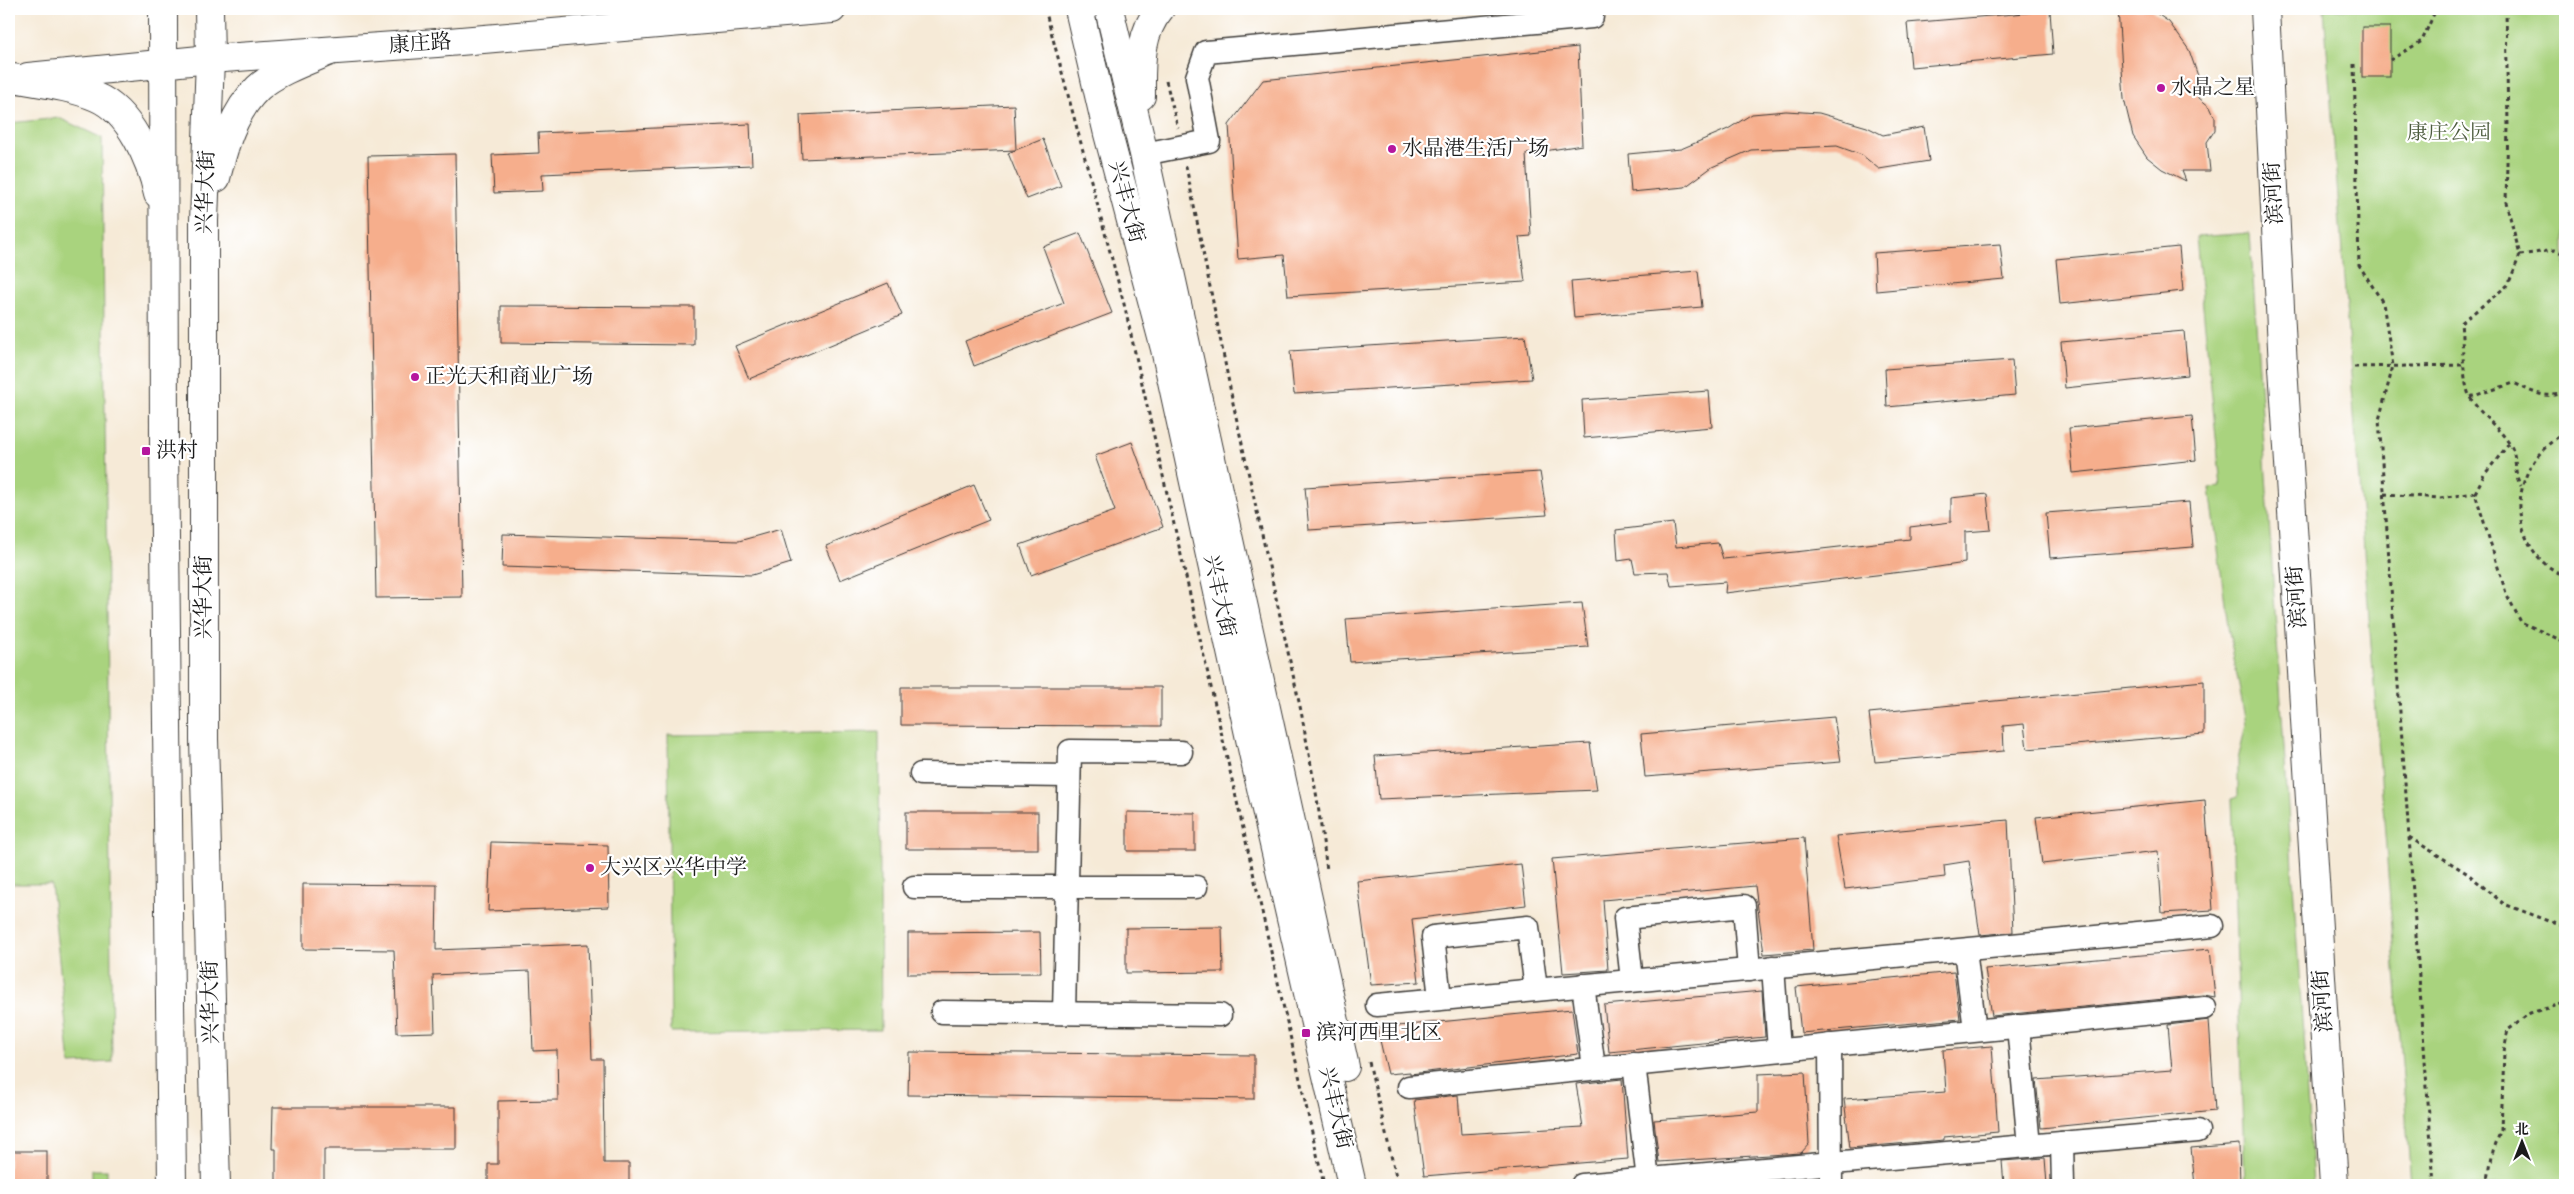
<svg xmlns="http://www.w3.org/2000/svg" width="2574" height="1194" font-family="'IM FELL DW Pica','Noto Serif SC',serif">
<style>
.green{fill:#a9d37e;stroke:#62784d}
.building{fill:#f6ae8c}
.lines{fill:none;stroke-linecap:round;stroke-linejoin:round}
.minor-casing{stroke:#3d3b38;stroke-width:25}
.tertiary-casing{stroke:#3d3b38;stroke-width:30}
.secondary-casing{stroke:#3d3b38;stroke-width:30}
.primary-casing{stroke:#3d3b38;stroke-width:30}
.path{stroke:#3d3b38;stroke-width:3;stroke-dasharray:4 4;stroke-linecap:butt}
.minor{stroke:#fff;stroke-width:22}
.tertiary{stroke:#fff;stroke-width:28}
.secondary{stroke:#fff;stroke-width:28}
.primary{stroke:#fff;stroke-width:28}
.poi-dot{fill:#b5179e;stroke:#fff;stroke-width:2}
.labels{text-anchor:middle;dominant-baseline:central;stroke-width:4.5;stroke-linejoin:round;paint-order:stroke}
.street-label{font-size:21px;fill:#1c1c1c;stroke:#fff}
.poi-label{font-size:21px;fill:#1c1c1c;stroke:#fff;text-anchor:start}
.park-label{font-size:21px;fill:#4d5c3e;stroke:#fff}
</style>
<rect width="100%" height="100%" fill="#fff"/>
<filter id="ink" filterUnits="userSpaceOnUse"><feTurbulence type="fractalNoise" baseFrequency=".02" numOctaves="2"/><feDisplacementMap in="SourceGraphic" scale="10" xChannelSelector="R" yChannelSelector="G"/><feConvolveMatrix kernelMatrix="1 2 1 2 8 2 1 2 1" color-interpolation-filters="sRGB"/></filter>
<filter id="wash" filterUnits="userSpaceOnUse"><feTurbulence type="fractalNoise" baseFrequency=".0096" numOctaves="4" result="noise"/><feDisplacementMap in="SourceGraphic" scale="20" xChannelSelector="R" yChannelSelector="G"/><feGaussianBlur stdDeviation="1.12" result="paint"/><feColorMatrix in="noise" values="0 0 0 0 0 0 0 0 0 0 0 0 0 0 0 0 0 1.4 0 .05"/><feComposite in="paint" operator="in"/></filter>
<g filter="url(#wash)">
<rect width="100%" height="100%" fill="#f6ead7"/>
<g class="green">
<polygon points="2324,9 2565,9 2565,1185 2411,1185"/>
<polygon points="59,118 102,138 112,1062 70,1064 51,884 9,884 9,123"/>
<polygon points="2250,233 2313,1185 2245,1185 2231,799 2238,797 2238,760 2246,724 2228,626 2210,488 2221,487 2196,237"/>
<polygon points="879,732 881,1030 671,1032 668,735"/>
<rect x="92" y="1170" width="15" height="15"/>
</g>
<g id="blocks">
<g class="building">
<polygon points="2118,9 2150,9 2169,22 2189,50 2199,79 2199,98 2210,107 2215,118 2215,130 2207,142 2210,171 2182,171 2186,181 2162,169 2147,157 2133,136 2124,99"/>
<polygon points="2050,11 2053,54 1911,67 1907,23"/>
<rect x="2362" y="27" width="28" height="50"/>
<polygon points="1578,47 1582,145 1526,154 1531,236 1519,237 1525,282 1288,296 1284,255 1238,259 1229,125 1263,80"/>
<polygon points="1014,105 1016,150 802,159 800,115"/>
<polygon points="1786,111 1819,113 1867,127 1883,135 1924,127 1929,161 1879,169 1862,155 1837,146 1751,150 1712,167 1685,187 1631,192 1628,154 1681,149 1728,129 1752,114"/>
<polygon points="750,124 752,165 542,174 543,191 494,193 492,155 539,153 538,133"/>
<polygon points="1043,139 1061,186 1027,199 1008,153"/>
<polygon points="455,154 462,597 376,598 368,156"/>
<polygon points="1080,233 1112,313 974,366 965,341 1064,303 1043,247"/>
<polygon points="2000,244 2004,279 1876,291 1874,253"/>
<polygon points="2179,247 2183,291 2060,304 2056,259"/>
<polygon points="1698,271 1702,307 1574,318 1571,281"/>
<polygon points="888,283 902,315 749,379 735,346"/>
<polygon points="501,306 694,307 694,345 501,343"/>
<polygon points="2184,331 2188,375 2065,388 2061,342"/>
<polygon points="1525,336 1532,379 1294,394 1290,351"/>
<polygon points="2012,360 2015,395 1887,407 1885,369"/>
<polygon points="1709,391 1712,427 1584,438 1582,400"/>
<polygon points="2192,416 2196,460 2073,473 2069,428"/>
<polygon points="1132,442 1163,527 1031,575 1020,545 1115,511 1095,456"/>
<polygon points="1540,472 1547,515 1309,530 1305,487"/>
<polygon points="974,485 989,520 840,580 826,546"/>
<polygon points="1987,494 1991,530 1965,532 1965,563 1918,570 1725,593 1726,582 1671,586 1668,572 1635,573 1632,559 1618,561 1616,530 1673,523 1676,547 1718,543 1723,559 1795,552 1910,539 1910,527 1951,522 1951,498"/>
<polygon points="2189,502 2193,547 2050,558 2046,513"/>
<polygon points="781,529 791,563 752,575 502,567 503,534 739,541"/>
<polygon points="1582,603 1588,647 1350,662 1346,619"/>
<polygon points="2204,681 2204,734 2027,749 2024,724 2003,726 2004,751 1875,762 1869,713"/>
<polygon points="901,687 1161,687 1161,726 901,725"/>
<polygon points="1834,717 1841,762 1645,777 1641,734"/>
<polygon points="1590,743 1597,790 1379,799 1375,756"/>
<polygon points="2205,800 2213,910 2162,913 2158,851 2042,864 2036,817"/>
<rect x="906" y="812" width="132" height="37"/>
<polygon points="1127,812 1195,813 1195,851 1127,851"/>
<polygon points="2008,820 2013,932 1980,935 1969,861 1944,865 1945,877 1845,889 1836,836"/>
<polygon points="1804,838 1813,950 1764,954 1755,886 1603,900 1608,970 1563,973 1552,859"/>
<polygon points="491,842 608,845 609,907 488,911"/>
<polygon points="1521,864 1526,905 1412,919 1419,982 1371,985 1357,881"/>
<polygon points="303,884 437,885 436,950 588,944 592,1059 603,1059 604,1163 629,1163 629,1185 488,1185 488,1164 498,1164 498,1101 558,1100 557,1050 533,1051 530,971 433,975 435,1032 397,1033 394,950 303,949"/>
<polygon points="1222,927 1223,972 1126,973 1126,928"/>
<polygon points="1040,932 1041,973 908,974 908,933"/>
<polygon points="2210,949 2215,997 2204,995 1992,1016 1985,969"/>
<polygon points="1954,972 1960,1019 1801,1033 1796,987"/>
<polygon points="1762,991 1765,1037 1609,1052 1604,1005"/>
<polygon points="1572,1009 1578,1054 1410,1074 1410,1072 1388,1074 1377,1028"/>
<polygon points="2209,1020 2215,1111 2041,1128 2036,1080 2172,1070 2168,1025"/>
<polygon points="1992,1046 1998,1132 1944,1137 1944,1140 1850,1148 1844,1099 1946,1092 1943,1050"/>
<polygon points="909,1052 1254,1055 1254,1099 908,1095"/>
<polygon points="1805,1072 1809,1144 1801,1153 1659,1162 1654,1120 1758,1112 1758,1074"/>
<polygon points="1622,1079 1628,1159 1424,1176 1414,1100 1458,1095 1461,1134 1583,1127 1576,1084"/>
<polygon points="273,1107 456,1107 456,1149 324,1149 324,1185 276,1185 276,1149 272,1149"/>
<polygon points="2239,1144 2240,1185 2195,1185 2191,1148"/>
<rect x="9" y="1151" width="38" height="34"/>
<polygon points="2045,1158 2047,1185 2004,1185 2002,1161"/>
</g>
</g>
</g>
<g filter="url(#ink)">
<use href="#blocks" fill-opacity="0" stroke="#3d3b38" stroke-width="1"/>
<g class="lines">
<g class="minor-casing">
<g id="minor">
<polyline points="1144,154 1209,141 1197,77 1206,52 1592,17 1591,9"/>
<polyline points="921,774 1069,776"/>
<polyline points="914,887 1196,887"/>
<polyline points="1965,950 1975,1030"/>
<polyline points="1773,967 1779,1050"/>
<polyline points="1632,980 1625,918 1744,906 1749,970"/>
<polyline points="1583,985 1594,1068"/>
<polyline points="1440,998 1433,937 1528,927 1536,989"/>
<polyline points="1377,1005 2212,926"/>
<polyline points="942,1012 1220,1015"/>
<polyline points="1064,1013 1070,751 1181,752"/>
<polyline points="2018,1026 2029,1146"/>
<polyline points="1830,1045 1831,1185"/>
<polyline points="1634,1064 1648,1180"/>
<polyline points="1409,1087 2205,1008"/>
<polyline points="2062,1143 2063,1185"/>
<polyline points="1582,1185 2198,1131"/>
</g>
</g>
<g class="tertiary-casing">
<g id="tertiary">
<polyline points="2265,9 2283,367 2334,1185"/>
<polyline points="28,77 210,59 437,43 832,9"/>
</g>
</g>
<g class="secondary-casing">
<g id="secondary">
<polyline points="1079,9 1108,134 1165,349 1254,757 1352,1185"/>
<polyline points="1109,9 1144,154 1345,1067"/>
<path d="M1141,96C1141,65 1139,34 1160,9"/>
</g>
</g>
<g class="primary-casing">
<g id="primary">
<polyline points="163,9 164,446 172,1185"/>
<polyline points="209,9 210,59 204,221 204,739 216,1185"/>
<path d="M13,78C40,83 70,86 96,97C130,111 151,161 158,194"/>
<path d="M216,178C224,146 233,112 258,88C275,72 309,60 330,51"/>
</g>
</g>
<g class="path">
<polyline points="1045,9 1124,304 1324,1185"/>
<path d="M2506,9L2508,126L2506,202L2520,255L2508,285L2461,323C2463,340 2462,385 2471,399C2482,416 2498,427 2509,443C2519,457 2512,471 2521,486"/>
<polyline points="2390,60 2422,41 2436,9"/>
<polyline points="2354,64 2359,265 2383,303 2393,366 2379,420 2434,1185"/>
<polyline points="1166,81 1178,128"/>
<polyline points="1186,166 1233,403 1301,711 1317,798 1327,870"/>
<polyline points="2520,255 2554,250 2565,254"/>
<polyline points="2354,367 2464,365"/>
<path d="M2470,397L2514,383C2532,392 2546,400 2565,392"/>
<path d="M2565,433C2518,458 2503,522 2543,562C2549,568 2558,572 2565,577"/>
<polyline points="2509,444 2484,475 2475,493 2506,593 2521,622 2565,642"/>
<polyline points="2384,494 2440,498 2475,493"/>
<polyline points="2565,829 2565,833"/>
<polyline points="2409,837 2468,874 2504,904 2565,927"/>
<polyline points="1369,1062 1398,1185"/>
<polyline points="2487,1185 2493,1151 2501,1130 2504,1052 2508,1029 2530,1013 2565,1003"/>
</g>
<use href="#minor" class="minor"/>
<use href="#tertiary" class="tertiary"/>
<use href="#secondary" class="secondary"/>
<use href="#primary" class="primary"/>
</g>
</g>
<g class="poi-dot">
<circle cx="2161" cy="88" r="5"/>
<circle cx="1392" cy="149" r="5"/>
<circle cx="415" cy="377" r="5"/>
<rect x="141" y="446" width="10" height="10" rx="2.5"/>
<circle cx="590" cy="868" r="5"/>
<rect x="1301" y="1028" width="10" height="10" rx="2.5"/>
</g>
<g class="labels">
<g class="street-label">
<text transform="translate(420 44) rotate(-4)">康庄路</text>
<text transform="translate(206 192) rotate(-88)">兴华大街</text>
<text transform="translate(2274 193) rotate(-93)">滨河街</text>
<text transform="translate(1126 202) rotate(75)">兴丰大街</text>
<text transform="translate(1219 596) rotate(78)">兴丰大街</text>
<text transform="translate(204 597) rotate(-90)">兴华大街</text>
<text transform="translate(2297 597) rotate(-94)">滨河街</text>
<text transform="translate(2323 1001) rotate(-94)">滨河街</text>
<text transform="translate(211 1002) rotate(-91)">兴华大街</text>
<text transform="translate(1335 1108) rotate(77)">兴丰大街</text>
</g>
<g class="poi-label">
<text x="2171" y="88">水晶之星</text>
<text x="1402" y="149">水晶港生活广场</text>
<text x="425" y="377">正光天和商业广场</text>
<text x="156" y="451">洪村</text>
<text x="600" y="868">大兴区兴华中学</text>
<text x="1316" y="1033">滨河西里北区</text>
</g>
<g class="park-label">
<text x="2449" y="133">康庄公园</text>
</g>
</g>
<rect width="2574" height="1194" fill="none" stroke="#fff" stroke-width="30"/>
<g transform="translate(2522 1142)" stroke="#ffffff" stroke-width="4" paint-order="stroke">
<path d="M0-4L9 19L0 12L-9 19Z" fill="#1c1c1c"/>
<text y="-8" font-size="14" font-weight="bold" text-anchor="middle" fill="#1c1c1c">北</text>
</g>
</svg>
